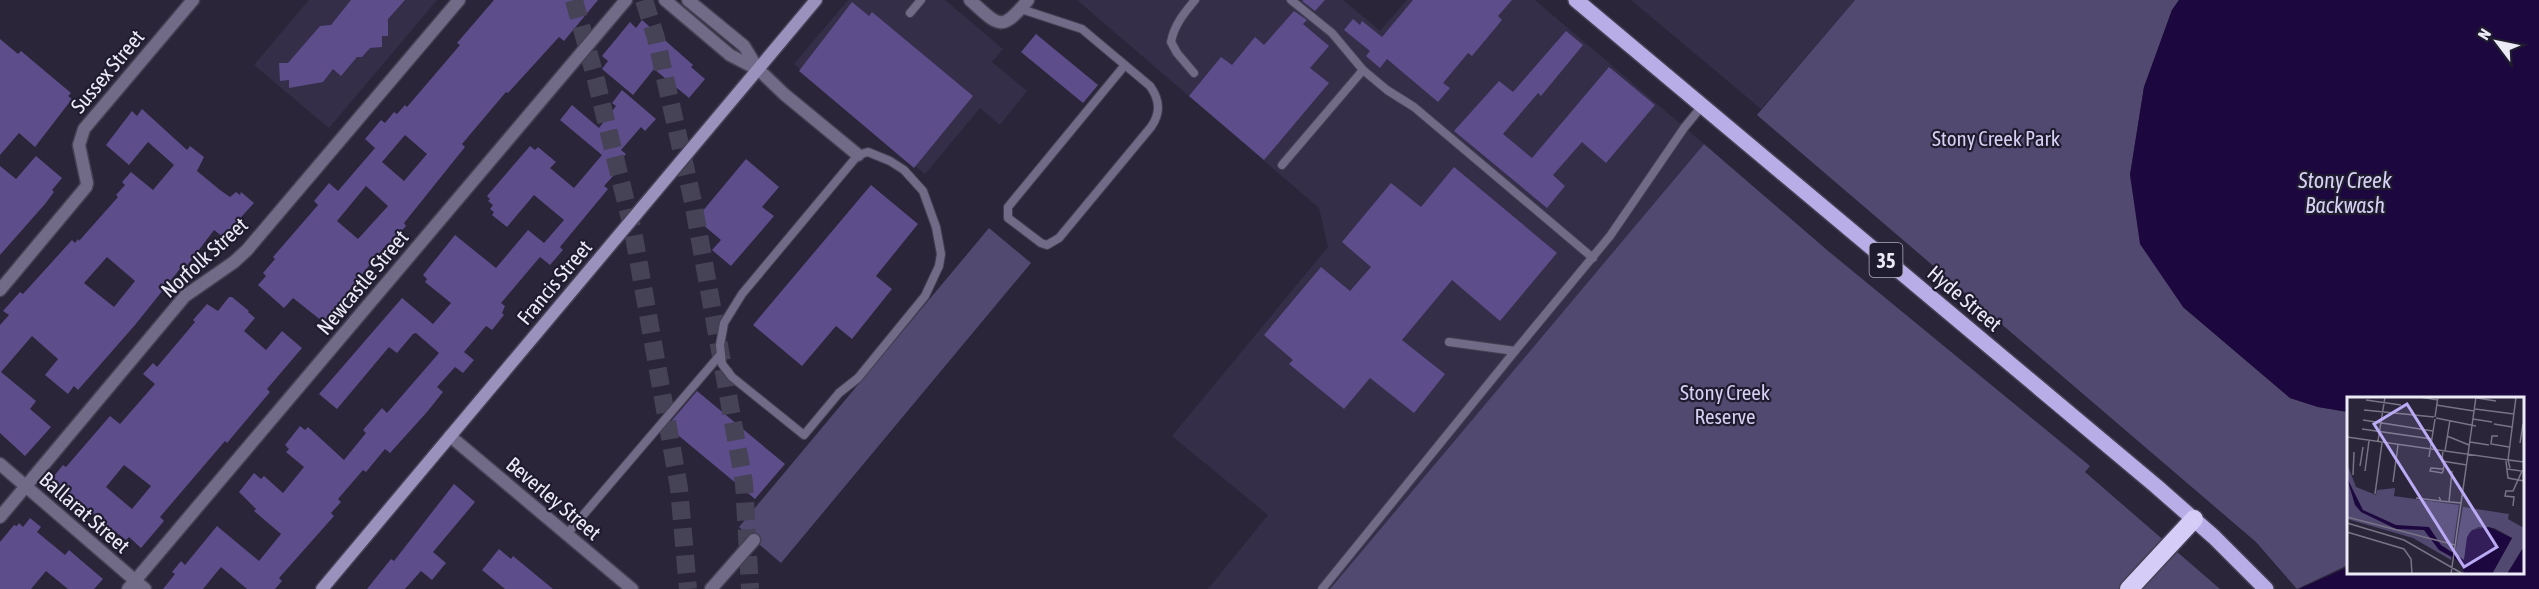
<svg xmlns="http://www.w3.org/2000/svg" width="2539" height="589" font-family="'Asap Condensed',sans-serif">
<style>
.built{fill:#342e48}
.green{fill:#524970}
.water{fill:#1c073e}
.building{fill:#5d4d8a;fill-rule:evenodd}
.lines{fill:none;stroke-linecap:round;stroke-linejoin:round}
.motorway-tunnel{stroke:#474356;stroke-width:18;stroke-dasharray:18 9;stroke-linecap:butt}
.service-casing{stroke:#454154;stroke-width:10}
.minor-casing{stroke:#454154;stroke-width:15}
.secondary-casing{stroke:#454154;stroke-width:15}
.primary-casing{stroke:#454154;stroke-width:18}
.motorway-casing{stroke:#454154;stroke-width:21}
.service{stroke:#716b87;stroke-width:8}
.minor{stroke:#716b87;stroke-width:12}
.secondary{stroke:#9a91bd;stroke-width:12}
.primary{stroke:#b9ade7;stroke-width:15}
.motorway{stroke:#d5cdf7;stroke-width:18}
.labels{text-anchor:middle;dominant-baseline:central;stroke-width:4.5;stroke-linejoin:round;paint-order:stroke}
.shield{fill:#201c2f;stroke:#afacbb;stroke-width:1.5}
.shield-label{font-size:20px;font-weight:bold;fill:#eceaf7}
.street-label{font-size:21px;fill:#eceaf7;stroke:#201c2f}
.park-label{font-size:21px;fill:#d7d0f4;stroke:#201c2f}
.water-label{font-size:22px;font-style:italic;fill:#d8d1f6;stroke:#201c2f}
.inset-road{fill:none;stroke:#787485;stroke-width:1.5}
.view{fill:#bbaaf6;fill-opacity:0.15;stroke:#bbaaf6;stroke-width:3}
.inset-edge{fill:none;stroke:#eceaf7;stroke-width:3}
</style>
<rect width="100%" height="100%" fill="#2a2539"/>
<g class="built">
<polygon points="309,0 437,0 329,128 254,65"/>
<polygon points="848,0 945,0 1003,49 992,62 1027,91 1000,125 980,108 925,174 794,64"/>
<polygon points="1077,0 1343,0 1380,31 1407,0 1535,0 1704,144 1330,589 1208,589 1268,515 1172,436 1328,247 1319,208"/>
<polygon points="1631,0 1855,0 1761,109"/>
</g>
<g class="green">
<polygon points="1855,0 2179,0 2172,10 2144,87 2130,175 2183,307 2290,398 2318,407 2348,412 2348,565 2297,589 2256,542 1757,115"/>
<polygon points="1704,144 1827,250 2090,466 2085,472 2220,589 1330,589"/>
<polygon points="989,228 1031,263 781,563 739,527"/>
</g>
<polygon class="water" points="2179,0 2539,0 2539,589 2299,589 2348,567 2348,572 2522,572 2522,398 2348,398 2348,412 2318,407 2290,398 2183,307 2140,244 2130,175 2144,87 2172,10"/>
<g class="building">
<polygon points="351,0 405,0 388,19 388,36 382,36 382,47 370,48 362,57 357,57 341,76 333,69 323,82 289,88 289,80 280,81 279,63 288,63 320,26 331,25"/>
<path d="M494,0H598L564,41L559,37L508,93L506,92L462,144L465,147L404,223L406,226L388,245L387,244L350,289L338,306L341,309L327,325L293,298L284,308L258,285L266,276L263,273L275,259L273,257L318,205L314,201L329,183L338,191L375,148L365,139L381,120L385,123L394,112L397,114L405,105L407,107L460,45L457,43ZM405,135L427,154L404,181L382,162ZM366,186L388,206L358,239L337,221Z"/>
<polygon points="1304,0 1325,0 1315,11 1302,1"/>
<polygon points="1413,0 1512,0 1498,16 1502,20 1472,56 1468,53 1443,83 1450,88 1438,102 1387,59 1380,68 1366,56 1370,51 1344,30 1353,19 1360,25 1362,21 1382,37"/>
<polygon points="852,2 869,16 872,12 973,96 914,168 799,71"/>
<polygon points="1294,11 1307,20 1303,24 1329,46 1310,68 1329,83 1264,160 1189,96 1221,57 1232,65 1255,37 1264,45"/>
<polygon points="642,20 693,65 691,67 705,79 689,98 654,69 633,95 602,69 608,61 602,56 630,22 636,28"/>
<polygon points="1566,31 1583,45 1541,96 1538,93 1503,134 1532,158 1609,67 1655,105 1606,163 1582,142 1553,175 1565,186 1547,208 1454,131 1499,81 1513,92"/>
<polygon points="1036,34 1098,85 1083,103 1021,52"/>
<polygon points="0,39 18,54 21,51 71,93 68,96 72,99 35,147 19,133 0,155"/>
<polygon points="622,90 656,119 645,131 641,127 621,150 626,154 610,172 614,175 604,186 608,189 560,247 563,250 550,265 540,257 501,303 505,306 502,313 504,315 492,330 486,326 464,352 474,360 463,373 455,367 437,387 443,392 427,412 390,453 385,449 366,472 363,470 338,499 341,502 331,513 334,516 279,578 282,581 275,589 247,589 221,567 203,589 163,589 175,574 172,572 181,561 185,565 217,526 259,561 281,534 254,511 256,509 239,492 254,473 261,479 264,476 283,493 304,467 286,452 289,449 285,445 300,426 305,430 308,427 344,460 366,433 363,430 382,408 387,413 439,353 416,333 413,334 397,353 389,347 337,409 319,394 402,298 433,324 451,303 425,282 427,279 423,275 455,235 496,268 528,230 544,243 564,220 534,195 507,227 492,215 494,212 490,209 493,205 488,201 490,199 487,196 530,146 535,150 538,147 556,162 550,168 574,188 602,155 560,120 572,105 599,128 616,106 612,103"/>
<path d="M142,109L187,150L190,146L204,157L197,171L220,190L230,197L236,192L240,195L241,192L254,203L223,237L214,230L186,267L183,265L135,325L78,390L74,386L68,394L45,375L58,359L32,336L1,372L36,401L30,409L51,427L25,456L0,433V325L9,315L3,311L20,292L23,294L72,240L75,243L78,239L79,241L118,197L116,195L125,185L122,182L131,172L153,190L174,165L148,142L129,165L106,145L132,111L137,116ZM107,257L135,281L114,307L84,283Z"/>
<polygon points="36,156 62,178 52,190 54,192 45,204 0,255 0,166 16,179"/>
<polygon points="746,159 779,187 762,207 774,216 731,266 712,250 721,240 696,219"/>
<polygon points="1454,167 1557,253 1500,321 1452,280 1402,340 1445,374 1414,413 1370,378 1344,409 1289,364 1293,360 1264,335 1321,267 1350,291 1371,267 1342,242 1391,183 1421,207"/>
<polygon points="871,185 918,224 876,276 892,289 852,339 836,326 802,366 753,325"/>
<path d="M229,297H232L249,311L248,312L255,318L244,331L266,350L282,331L302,348L267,389L270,392L227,443L225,441L160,517L164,521L141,548L129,537L126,540L50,481L63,465L66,467L110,416L120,424L155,384L143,374L153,363L157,367L195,322L193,320L207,304L218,311ZM124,465L151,486L132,509L106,487Z"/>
<polygon points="697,391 785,464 755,499 667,426"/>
<polygon points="454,484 475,502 433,552 446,563 432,580 421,571 405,589 367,589 391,559 394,561"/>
<polygon points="30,518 41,527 37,532 65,555 69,550 103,579 94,589 68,589 46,571 31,589 0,589 0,542 14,525 17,526 19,523 23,527"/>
<polygon points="499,549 511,559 513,556 553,589 505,589 482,570"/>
</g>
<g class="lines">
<g class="motorway-tunnel">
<polyline points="574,0 596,80 633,231 679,488 688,589"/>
<polyline points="644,0 656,38 693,202 744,483 750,589"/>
</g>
<g class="service-casing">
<g id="service">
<polyline points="1291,0 1332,33 1363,70 1387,90 1414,107 1593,258"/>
<path d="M1021,9L1082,29L1150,86C1160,100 1161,113 1151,127L1059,238L1047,245L1041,243L1008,218V207L1125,65"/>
<polyline points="910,13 921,0"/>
<path d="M1194,73L1177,53L1171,42C1174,25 1185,12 1195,0"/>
<polygon points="868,152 890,161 904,170 923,191 936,227 941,254 939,266 925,296 858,378 839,393 804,435 732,377 722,364 720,345 724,323 742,294 858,155"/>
<polyline points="1282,165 1363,70"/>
<polyline points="1449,342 1515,351 1610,236 1684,128 1702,106"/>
<polyline points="567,534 720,355"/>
<polyline points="1322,589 1515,351"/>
</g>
</g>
<g class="minor-casing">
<g id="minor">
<polyline points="665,0 730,55 757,69"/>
<polyline points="688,0 744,46 758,69 784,94 858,155"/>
<path d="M970,0C999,26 1001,33 1028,0"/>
<polyline points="0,290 86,187 87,183 79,145 84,129 193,0"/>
<polyline points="450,436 632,589"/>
<polyline points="0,464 145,589"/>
<polyline points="0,517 185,296 234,262 247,250 459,0"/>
<polyline points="128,589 626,0"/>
<polyline points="711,589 754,540"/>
</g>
</g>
<g class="secondary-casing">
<polyline id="secondary" points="322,589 816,0"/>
</g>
<g class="primary-casing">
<polyline id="primary" points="1576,0 2156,486 2214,537 2266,589"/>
</g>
<g class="motorway-casing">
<polyline id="motorway" points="2129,589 2194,519"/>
</g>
<use href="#service" class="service"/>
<use href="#minor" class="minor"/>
<use href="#secondary" class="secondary"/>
<use href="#primary" class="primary"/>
<use href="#motorway" class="motorway"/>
</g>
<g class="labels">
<rect class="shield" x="1869.5" y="243" width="33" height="34" rx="4.5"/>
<g class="shield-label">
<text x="1886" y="260">35</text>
</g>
<g class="street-label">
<text transform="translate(107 71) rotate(-50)">Sussex Street</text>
<text transform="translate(204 257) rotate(-42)">Norfolk Street</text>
<text transform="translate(362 282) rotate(-50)">Newcastle Street</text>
<text transform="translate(554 282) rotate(-50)">Francis Street</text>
<text transform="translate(1965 298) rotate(40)">Hyde Street</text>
<text transform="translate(554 498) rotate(40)">Beverley Street</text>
<text transform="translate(85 512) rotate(41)">Ballarat Street</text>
</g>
<g class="park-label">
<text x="1996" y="138">Stony Creek Park</text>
<text x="1725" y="392">Stony Creek<tspan x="1725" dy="24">Reserve</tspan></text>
</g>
<g class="water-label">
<text x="2345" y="180">Stony Creek<tspan x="2345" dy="25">Backwash</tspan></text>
</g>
</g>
<g transform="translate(2347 397)">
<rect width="177" height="177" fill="#2a2539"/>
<path d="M1,69L9,90L29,98L30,93L48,91L47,99L112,108L104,163L66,141L0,122ZM116,110L162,117L161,122L177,131V150L160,177H145L165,141L147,131L131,130L122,136L117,163L108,157Z" fill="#524970"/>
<path d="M0,81L16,113L49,128L82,130L94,148L117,163L120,140L125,133L142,130L165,141L145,177H118L112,164L92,153L77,133L49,132L14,115L8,108ZM177,150V177H160L174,154Z" fill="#1c073e"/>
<path class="inset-road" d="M73,0L91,3M130,1L149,4M19,3L54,8M89,8L127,14M128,12L167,17M17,13L87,20M88,20L91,0M89,21L129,29M126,22L145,25M16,23L86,34M147,27L165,30M15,32L85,42M100,39L122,48M151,39H145L144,47L162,50M0,40L161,63L169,0M31,44L38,0M123,45L142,48M173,46L176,27M96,53L95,64L120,68M98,54L103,23M121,57L129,0M82,60L88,22M96,64L97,69L96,74L95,76L83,74L84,71L96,72M159,64L161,81L177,84M13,69L16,50M163,71L161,63L177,65M160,72L175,74L166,94H159L158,99L167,100L166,109M18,74L22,44M6,78L7,55M46,85L51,48M28,97L35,46M92,100L94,104L114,106M69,101L94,104M102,105L105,74M0,120L108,148M0,126L57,143L116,177M0,135L57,152L64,162L65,177M104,177L121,57"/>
<path class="view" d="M60,7L150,150L117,170L27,27Z"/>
<rect width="177" height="177" class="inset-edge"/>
</g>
<g transform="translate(2497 42) rotate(302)" stroke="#201c2f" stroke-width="4.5" paint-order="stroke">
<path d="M0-4.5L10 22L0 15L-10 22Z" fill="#eceaf7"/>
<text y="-9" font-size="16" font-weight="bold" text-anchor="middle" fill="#eceaf7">N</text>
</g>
</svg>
